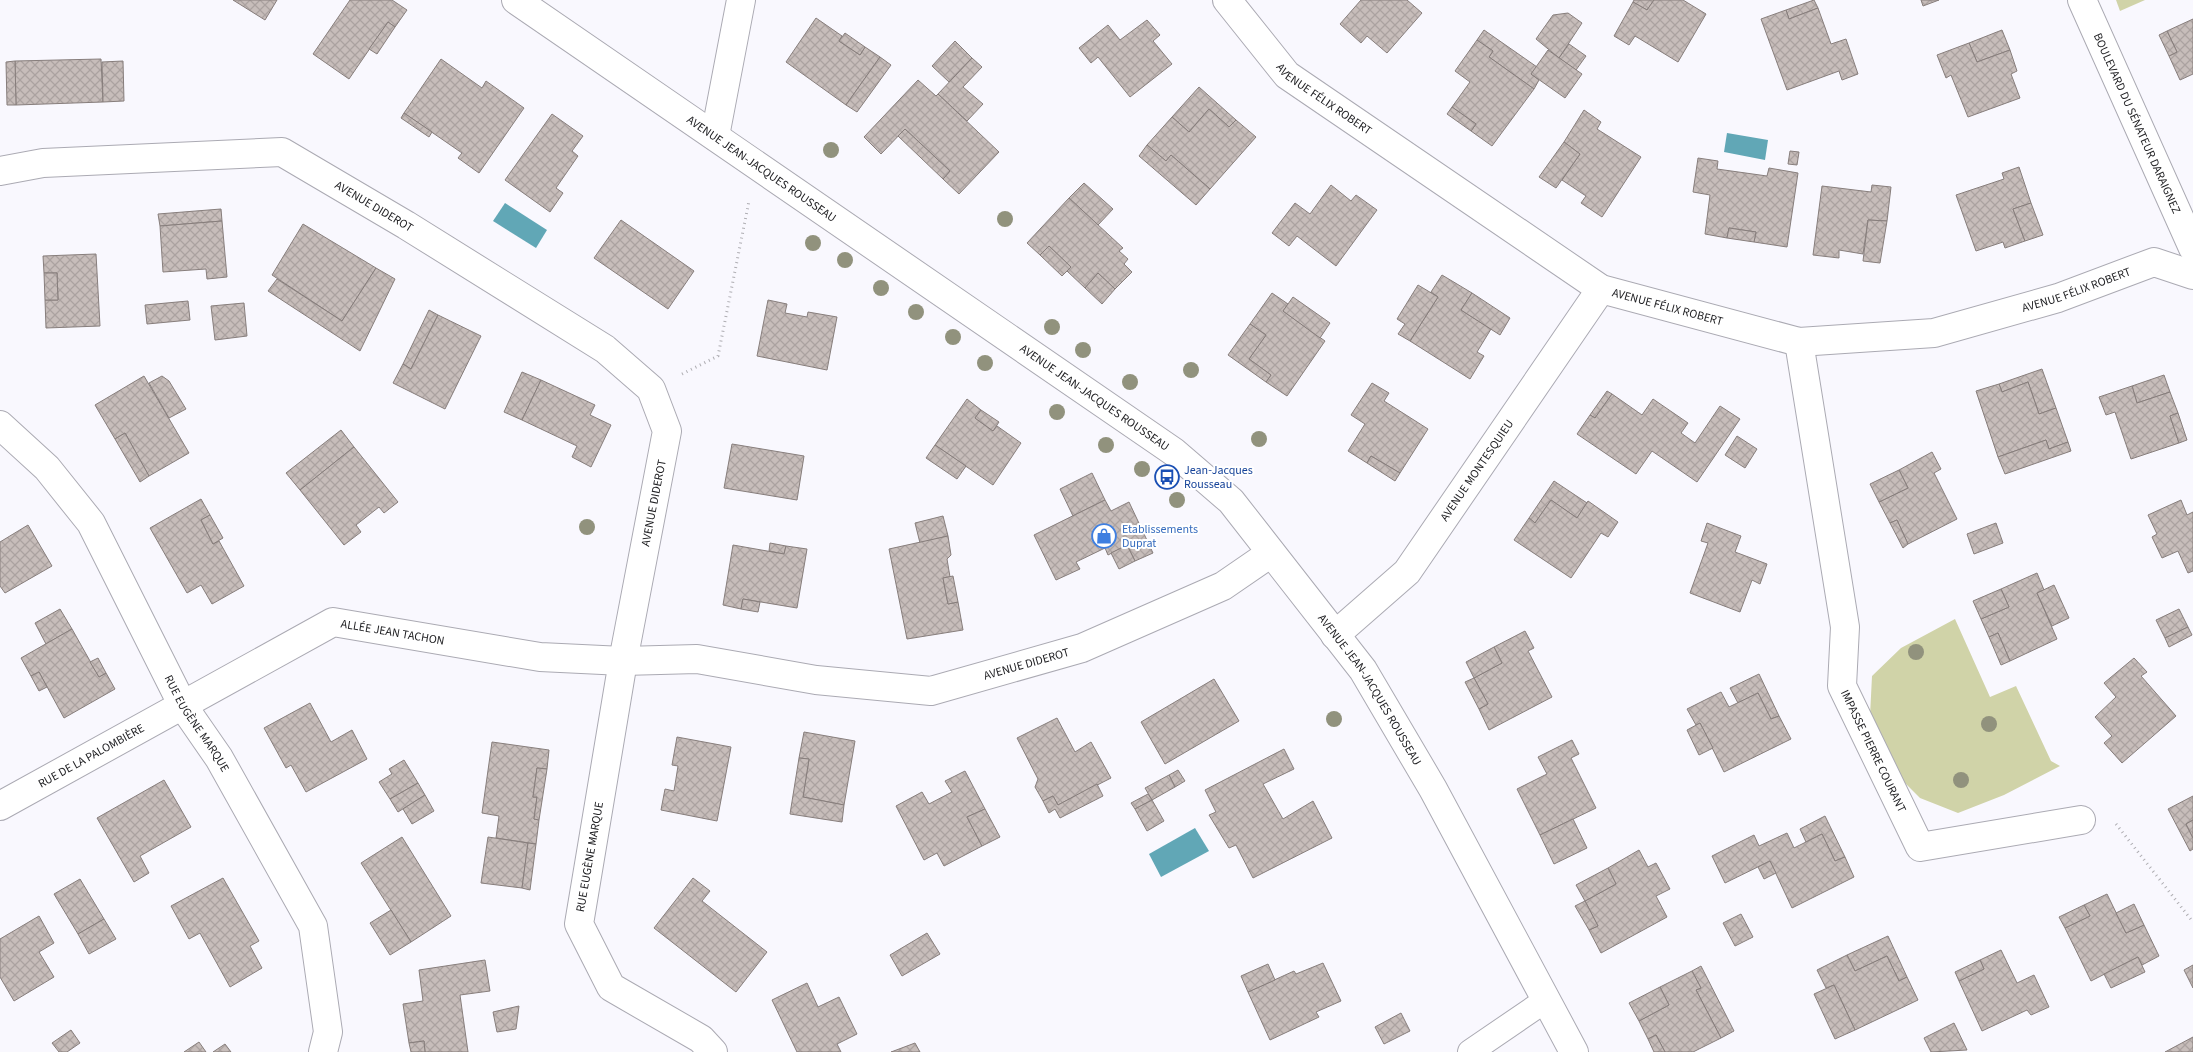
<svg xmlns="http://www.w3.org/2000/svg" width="2193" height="1052" font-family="'Source Sans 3',sans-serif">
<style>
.green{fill:#d0d3a8}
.water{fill:#61a7b6}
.building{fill:url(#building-cross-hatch);stroke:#877e7c}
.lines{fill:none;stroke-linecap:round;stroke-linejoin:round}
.lane-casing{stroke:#abaab3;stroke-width:26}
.street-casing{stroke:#abaab3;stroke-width:30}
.secondary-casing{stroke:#abaab3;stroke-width:30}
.path{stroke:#afaeb3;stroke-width:3;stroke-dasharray:1 4;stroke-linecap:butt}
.lane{stroke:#fff;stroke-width:24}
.street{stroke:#fff;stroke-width:28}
.secondary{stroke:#fff;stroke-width:28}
.tree{fill:#91927d}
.labels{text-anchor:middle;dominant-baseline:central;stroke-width:4;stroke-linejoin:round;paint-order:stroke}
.street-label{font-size:12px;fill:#222225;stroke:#fff}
.transit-label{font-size:12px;fill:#164399;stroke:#fff;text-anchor:start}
.shop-label{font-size:12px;fill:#366cbe;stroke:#fff;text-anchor:start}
</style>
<defs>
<pattern id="building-cross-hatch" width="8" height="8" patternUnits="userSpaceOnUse" patternTransform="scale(1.25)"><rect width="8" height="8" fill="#c7bdba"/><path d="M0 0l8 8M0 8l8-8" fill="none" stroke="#aba2a0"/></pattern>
</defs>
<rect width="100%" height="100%" fill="#f9f8fe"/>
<g class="green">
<polygon points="2116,0 2145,0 2120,11"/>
<polygon points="1955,619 1990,697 2016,686 2051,761 2060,766 2004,795 1958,813 1920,798 1892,770 1870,716 1872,676 1901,648"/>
</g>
<g class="water">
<polygon points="1727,133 1768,140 1765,160 1724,152"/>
<polygon points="505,203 547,230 536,248 493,221"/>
<polygon points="1195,828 1209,851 1161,877 1149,854"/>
</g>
<g class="building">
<polygon points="233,0 277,0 265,20"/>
<polygon points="350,0 392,0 407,10 395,27 388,22 349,79 313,54"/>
<polygon points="1361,0 1407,0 1422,13 1387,53 1367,36 1361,43 1340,24"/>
<polygon points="1634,0 1654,0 1647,10 1633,2"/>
<polygon points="1654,0 1683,0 1706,14 1678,62 1635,36 1629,45 1614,36 1633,2 1647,10"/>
<polygon points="1814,0 1818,8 1789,19 1786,10"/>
<polygon points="1921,0 1939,0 1923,6"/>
<polygon points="1818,8 1831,44 1846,39 1858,74 1842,80 1839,71 1787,90 1761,19 1786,10 1789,19"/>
<polygon points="1568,13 1582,23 1559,58 1536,39 1553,15"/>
<polygon points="816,18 842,36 839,41 860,55 865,47 880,57 846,105 786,62"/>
<polygon points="2193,19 2193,74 2180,80 2169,56 2177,52 2167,31"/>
<polygon points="1147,20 1160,35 1153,41 1172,64 1130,97 1098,57 1091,63 1079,48 1108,25 1120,40"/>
<polygon points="388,22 395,27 377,54 369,49"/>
<polygon points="1484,30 1537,67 1531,74 1539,80 1534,89 1489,57 1493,51 1477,40"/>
<polygon points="2002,30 2010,50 1977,62 1969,43"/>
<polygon points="2167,31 2177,52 2169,56 2159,35"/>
<polygon points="845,33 865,47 860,55 839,41"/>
<polygon points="1477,40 1493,51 1489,57 1534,89 1492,146 1471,131 1476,124 1452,107 1470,82 1455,71"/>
<polygon points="955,41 972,58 949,82 932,66"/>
<polygon points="1969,43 1977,62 2010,50 2017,71 2011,74 2020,98 1968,117 1951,75 1946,78 1937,55"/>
<polygon points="1569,44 1586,56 1576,70 1559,58"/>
<polygon points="1548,50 1582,74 1565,98 1531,74"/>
<polygon points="880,57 891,65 857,112 846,105"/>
<polygon points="972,58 982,67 963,87 983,104 967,121 938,94"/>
<polygon points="101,59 103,102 16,105 15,61"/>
<polygon points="441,59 482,88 486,81 524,108 479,173 458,158 462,153 404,113"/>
<polygon points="15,61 16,105 7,105 6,62"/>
<polygon points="123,61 124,101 103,102 102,62"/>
<polygon points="918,80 936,96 938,94 999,152 959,194 943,179 950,171 905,129 881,154 864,137"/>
<polygon points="1199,87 1236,120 1229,127 1209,109 1189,132 1172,117"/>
<polygon points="1452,107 1476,124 1471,131 1447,114"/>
<polygon points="1209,109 1229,127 1236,120 1256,137 1210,189 1171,155 1166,161 1147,145 1172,117 1189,132"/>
<polygon points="1584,110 1601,122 1597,129 1641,157 1602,217 1581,203 1586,196 1562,180 1580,154 1564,142"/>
<polygon points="404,113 432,132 429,137 401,118"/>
<polygon points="552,114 583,136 572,151 578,156 556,188 563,193 550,212 505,180"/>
<polygon points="905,129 950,171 943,179 898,136"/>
<polygon points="1564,142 1580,154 1556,188 1539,177"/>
<polygon points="1147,145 1166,161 1171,155 1210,189 1196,205 1139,156"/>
<polygon points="1790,151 1799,152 1797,165 1788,164"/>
<polygon points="1698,158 1718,161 1717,169 1767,176 1769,168 1798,173 1787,247 1754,242 1756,232 1729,228 1727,238 1705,234 1710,195 1693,192"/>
<polygon points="2019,167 2031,203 2013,209 2025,241 2005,248 2003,242 1976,251 1956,195 2004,179 2002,173"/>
<polygon points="1084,183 1113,209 1098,225 1069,198"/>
<polygon points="1331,185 1351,201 1356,195 1377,210 1336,266 1297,236 1289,246 1272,233 1295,203 1310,214"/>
<polygon points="1872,185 1891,187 1887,221 1868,220 1863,254 1839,250 1839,258 1813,255 1822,186 1871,192"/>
<polygon points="1069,198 1123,248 1119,251 1128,259 1124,264 1132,272 1115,289 1098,273 1085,288 1067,271 1071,267 1049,246 1040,255 1027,243"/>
<polygon points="2031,203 2043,235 2025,241 2013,209"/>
<polygon points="221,209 222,221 160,226 158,214"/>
<polygon points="621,220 694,271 668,309 594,258"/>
<polygon points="1868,220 1887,221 1880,263 1863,261"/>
<polygon points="222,221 227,277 207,279 206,269 163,272 160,226"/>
<polygon points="303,224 376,268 342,321 272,275"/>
<polygon points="1729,228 1756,232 1754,242 1727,238"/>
<polygon points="1049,246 1071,267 1062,276 1040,255"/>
<polygon points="96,254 100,326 46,328 45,300 58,300 57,273 44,273 43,256"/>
<polygon points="376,268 395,279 360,351 268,291 277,279 342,321"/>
<polygon points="44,273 57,273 58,300 45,300"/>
<polygon points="1098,273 1115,289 1102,304 1085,288"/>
<polygon points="1442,275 1472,293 1461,310 1491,329 1477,352 1484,356 1470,379 1410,341 1438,297 1431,292"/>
<polygon points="1418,285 1438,297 1410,341 1398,334 1405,324 1397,319"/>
<polygon points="1272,293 1288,304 1283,311 1325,341 1287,396 1266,382 1271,375 1249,359 1266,335 1250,324"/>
<polygon points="1472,293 1510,318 1500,335 1461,310"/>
<polygon points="1293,297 1330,323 1320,338 1283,311"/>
<polygon points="768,300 787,304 785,313 807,317 808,312 837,317 827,370 757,356"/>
<polygon points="188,301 190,320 147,324 145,305"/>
<polygon points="244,303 247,336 215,340 211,306"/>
<polygon points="429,310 438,315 411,369 403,364"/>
<polygon points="438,315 481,336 445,409 393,383 403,364 411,369"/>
<polygon points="1250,324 1266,335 1249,359 1271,375 1266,382 1228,355"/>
<polygon points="2042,369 2056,408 2039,414 2028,382 2002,392 1999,384"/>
<polygon points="522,372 541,380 522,420 504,412"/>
<polygon points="2164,375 2170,392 2137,403 2132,386"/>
<polygon points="144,376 189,453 149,476 125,433 115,439 95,405"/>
<polygon points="162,376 169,381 186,409 169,418 149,383"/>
<polygon points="541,380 595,405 590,415 611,425 591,467 572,457 577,446 522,420"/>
<polygon points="2028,382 2039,414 2056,408 2068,442 2049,449 2046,440 1998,457 1976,391 1999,384 2002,392"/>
<polygon points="1372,383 1389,393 1384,401 1428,429 1400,473 1371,456 1367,463 1348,451 1365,424 1351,415"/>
<polygon points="2132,386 2137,403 2170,392 2178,413 2170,416 2179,443 2131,459 2115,412 2106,415 2099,397"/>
<polygon points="1607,391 1612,394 1595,418 1590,415"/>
<polygon points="1612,394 1642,415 1653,399 1688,423 1681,433 1695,443 1720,406 1740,419 1697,482 1652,451 1636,474 1577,434 1590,415 1595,418"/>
<polygon points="967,399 981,410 975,418 993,431 997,426 1021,443 993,485 935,445"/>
<polygon points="981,410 999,422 993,431 975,418"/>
<polygon points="2178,413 2187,440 2179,443 2170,416"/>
<polygon points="341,430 354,447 300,490 286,473"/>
<polygon points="125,433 149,476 140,482 115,439"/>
<polygon points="1737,436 1757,449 1745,468 1725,455"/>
<polygon points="2046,440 2049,449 2068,442 2071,451 2005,474 1998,457"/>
<polygon points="732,444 804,456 797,500 724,488"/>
<polygon points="935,445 966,466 957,479 926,458"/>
<polygon points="354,447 398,502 384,513 379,507 356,525 361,532 344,545 300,490"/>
<polygon points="1932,452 1941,469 1934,473 1957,519 1908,544 1897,520 1890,523 1879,502 1908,488 1899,470"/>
<polygon points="1371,456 1400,473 1395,481 1367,463"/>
<polygon points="1899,470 1908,488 1879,502 1870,484"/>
<polygon points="1092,473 1105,500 1073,516 1060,489"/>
<polygon points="1554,481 1587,503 1577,518 1551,500 1535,523 1529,518"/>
<polygon points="201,499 210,515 201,520 213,544 219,541 244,586 212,604 201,585 187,593 150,528"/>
<polygon points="1105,500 1111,511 1129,502 1153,553 1135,561 1127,545 1108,555 1105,548 1076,562 1080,569 1056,580 1034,535"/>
<polygon points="1551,500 1577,518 1588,501 1618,522 1608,537 1601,533 1571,578 1514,540 1529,518 1535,523"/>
<polygon points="2181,500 2187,515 2193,512 2193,571 2188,573 2178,551 2162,558 2152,537 2157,534 2148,515"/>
<polygon points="210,515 223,538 213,544 201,520"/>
<polygon points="943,516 948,536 920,543 915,523"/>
<polygon points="1897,520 1908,544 1903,548 1890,523"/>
<polygon points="1707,523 1741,536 1735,552 1767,564 1760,584 1752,580 1740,612 1690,593 1708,543 1701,541"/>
<polygon points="1996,523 2003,543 1974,554 1967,534"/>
<polygon points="28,525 52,566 5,593 0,586 0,542"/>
<polygon points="948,536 951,555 947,559 950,577 943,578 948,604 958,602 963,630 907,639 889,549"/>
<polygon points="770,543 786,546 784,554 769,551"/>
<polygon points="733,545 784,554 786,546 807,549 797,608 743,599 741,609 723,605"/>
<polygon points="1127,545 1135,561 1119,569 1111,553"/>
<polygon points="2037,573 2044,590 2037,593 2057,639 2010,661 1998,633 1989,637 1981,619 2009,607 2001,589"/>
<polygon points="953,576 958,602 948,604 943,578"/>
<polygon points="2054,585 2069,618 2052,626 2037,593"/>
<polygon points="2001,589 2009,607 1981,619 1973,601"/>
<polygon points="743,599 760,602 758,612 741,609"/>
<polygon points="60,609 72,629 46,644 35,623"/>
<polygon points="2179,609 2188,627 2165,638 2156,620"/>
<polygon points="2188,627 2192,635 2169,647 2165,638"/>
<polygon points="72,629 99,677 106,673 115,689 64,718 39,672 31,676 21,658"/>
<polygon points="1525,631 1534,648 1528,651 1552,697 1489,730 1479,709 1488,704 1474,678 1502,663 1494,647"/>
<polygon points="1998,633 2010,661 2001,665 1989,637"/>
<polygon points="1494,647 1502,663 1474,678 1466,662"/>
<polygon points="98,658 106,673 99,677 90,662"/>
<polygon points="2134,658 2147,672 2141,676 2176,716 2122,763 2104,743 2112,736 2095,717 2116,697 2104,683"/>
<polygon points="39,672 47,687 39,691 31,676"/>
<polygon points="1759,674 1779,716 1771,719 1758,693 1738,703 1730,688"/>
<polygon points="1474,678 1488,704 1479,709 1465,682"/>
<polygon points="1214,679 1239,721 1165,764 1141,722"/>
<polygon points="1721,692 1729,707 1758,693 1771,719 1779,716 1791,739 1724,772 1700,723 1696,725 1687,709"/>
<polygon points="310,703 331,742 352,730 367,759 306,792 291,765 286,768 264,728"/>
<polygon points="1057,718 1075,752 1091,742 1111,778 1058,805 1053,796 1043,801 1035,787 1038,779 1017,738"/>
<polygon points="1700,723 1713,748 1699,755 1687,730"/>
<polygon points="804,732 855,741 844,805 803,797 809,759 799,758"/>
<polygon points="677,737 731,747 717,821 661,810 665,789 674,791 678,766 672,765"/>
<polygon points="1572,740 1579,754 1571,758 1596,808 1540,835 1517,789 1547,774 1538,757"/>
<polygon points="492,742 549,750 547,769 537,768 533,797 537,797 534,819 539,820 536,844 496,838 499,816 482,813"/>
<polygon points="1284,749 1294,769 1263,784 1283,819 1313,801 1332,838 1253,878 1236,845 1229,848 1209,815 1216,812 1205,790"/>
<polygon points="799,758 809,759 803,797 844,805 842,822 790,814"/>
<polygon points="404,760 418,783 390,799 379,782 392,774 389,769"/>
<polygon points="537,768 547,769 539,820 534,819 537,797 533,797"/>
<polygon points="1178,770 1185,781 1175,787 1169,775"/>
<polygon points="965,771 985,809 967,817 982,846 944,866 937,853 924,860 896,806 922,792 929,804 952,792 945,781"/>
<polygon points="1169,775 1175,787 1152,800 1145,788"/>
<polygon points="164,780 191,827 140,856 149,873 134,882 97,818"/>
<polygon points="418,783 425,795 398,812 390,799"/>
<polygon points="1097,784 1103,796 1060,818 1055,809 1049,813 1043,801 1053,796 1058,805"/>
<polygon points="1148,794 1152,800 1135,809 1131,803"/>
<polygon points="425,795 434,811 412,824 403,809"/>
<polygon points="2193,796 2193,820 2186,824 2193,838 2193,849 2190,851 2168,809"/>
<polygon points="1152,800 1164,821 1147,831 1135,809"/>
<polygon points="985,809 1000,837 982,846 967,817"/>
<polygon points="1825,816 1845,857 1835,861 1822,834 1806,842 1800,829"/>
<polygon points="1573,819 1587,848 1554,864 1540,835"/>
<polygon points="2193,820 2193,838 2186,824"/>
<polygon points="1787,833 1794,848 1822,834 1835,861 1845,857 1854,877 1792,908 1770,861 1725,883 1712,856 1754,835 1759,846"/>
<polygon points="402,837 451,916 411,942 361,863"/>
<polygon points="488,837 528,843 522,888 481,883"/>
<polygon points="528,843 536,844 530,890 522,888"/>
<polygon points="1639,850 1648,867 1656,863 1670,889 1656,896 1667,917 1601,953 1589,930 1598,926 1585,901 1616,884 1608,868"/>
<polygon points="1770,861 1776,873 1764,879 1758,867"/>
<polygon points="1608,868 1616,884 1585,901 1576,885"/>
<polygon points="223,878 259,941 250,946 262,968 230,987 200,933 189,939 171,906"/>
<polygon points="693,878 710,891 702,901 767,952 736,992 654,928"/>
<polygon points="80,879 104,919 78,934 54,894"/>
<polygon points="2107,894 2126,933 2144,925 2159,956 2142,965 2138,957 2091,981 2065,928 2090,916 2084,905"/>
<polygon points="1585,901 1598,926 1589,930 1575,906"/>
<polygon points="2134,904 2144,925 2126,933 2116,913"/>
<polygon points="2084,905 2090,916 2065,928 2059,917"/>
<polygon points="391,910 411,942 390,955 370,923"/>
<polygon points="1741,914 1753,937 1735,946 1723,923"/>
<polygon points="39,916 54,943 39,952 54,977 14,1001 0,977 0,939"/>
<polygon points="104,919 116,939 89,954 78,934"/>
<polygon points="927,933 940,954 902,976 890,955"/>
<polygon points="1888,936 1907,977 1899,981 1887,956 1855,971 1847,955"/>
<polygon points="2001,950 2017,983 2034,975 2049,1007 2031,1015 2027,1010 1982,1031 1959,981 1984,969 1980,960"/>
<polygon points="1847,955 1855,971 1887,956 1899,981 1907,977 1918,1000 1855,1030 1834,985 1826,988 1817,970"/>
<polygon points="2138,957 2145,972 2111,988 2104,974"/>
<polygon points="485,960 490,991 460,995 468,1052 425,1052 424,1041 409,1043 403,1004 423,1001 419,970"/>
<polygon points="1980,960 1984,969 1959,981 1955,972"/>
<polygon points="1323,963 1341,1001 1316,1012 1319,1017 1270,1040 1248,992 1294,971 1296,974"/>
<polygon points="1268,964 1275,980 1248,992 1241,976"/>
<polygon points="2193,965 2193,988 2184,970"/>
<polygon points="1701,966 1734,1031 1721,1038 1696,990 1701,988 1692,971"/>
<polygon points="1692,971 1701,988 1696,990 1721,1038 1693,1052 1665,1052 1656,1035 1648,1039 1639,1021 1669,1005 1660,987"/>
<polygon points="807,983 818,1007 839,997 857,1034 837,1044 841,1052 797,1052 772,1000"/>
<polygon points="1834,985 1855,1030 1835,1039 1814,994"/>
<polygon points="1660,987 1669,1005 1639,1021 1629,1003"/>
<polygon points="519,1006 516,1029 497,1032 493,1012"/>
<polygon points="1401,1013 1410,1031 1384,1044 1375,1027"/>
<polygon points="1954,1023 1967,1050 1931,1052 1924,1038"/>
<polygon points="71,1030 80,1043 67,1052 59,1052 52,1043"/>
<polygon points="1656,1035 1665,1052 1654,1052 1648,1039"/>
<polygon points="2193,1037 2193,1052 2165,1052"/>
<polygon points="424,1041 425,1052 411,1052 409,1043"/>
<polygon points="199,1042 206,1052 184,1052"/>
<polygon points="915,1043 920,1052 891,1052"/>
<polygon points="225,1044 231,1052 213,1052"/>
</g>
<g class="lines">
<g class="lane-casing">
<polyline id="lane" points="1470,1052 1546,1000"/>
</g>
<g class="street-casing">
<g id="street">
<path id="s1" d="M1227,0L1287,75L1601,289L1799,342L1934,333L2058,298L2154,262L2193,275"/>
<polyline points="715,136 741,0"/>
<path id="s2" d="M0,171L43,163L282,152L406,225L605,349L651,389L667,431L623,661L697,659L816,680L931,691L1082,648L1223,586L1271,553"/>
<path id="s3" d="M1799,342L1845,627L1842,686L1920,847L2081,820"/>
<path id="s4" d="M0,425L47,468L91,523L183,706L219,758L313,926L328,1032L323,1052"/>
<path id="s5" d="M1335,635L1407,572L1601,289"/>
<path id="s6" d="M0,806L333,622L540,657L623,661L579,924L611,987L701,1039L713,1052"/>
</g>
</g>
<g class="secondary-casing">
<g id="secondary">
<path id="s7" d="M516,0L1174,452L1231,501L1363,670L1433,789L1574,1052"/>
<path id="s8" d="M2082,0L2193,248"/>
</g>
</g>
<g class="path">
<polyline points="682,374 718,356 749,201"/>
<polyline points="2116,824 2193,922"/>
</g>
<use href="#lane" class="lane"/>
<use href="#street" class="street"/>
<use href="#secondary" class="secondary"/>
</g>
<g class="tree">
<circle cx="831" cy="150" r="8"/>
<circle cx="1005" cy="219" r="8"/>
<circle cx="813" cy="243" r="8"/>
<circle cx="845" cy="260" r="8"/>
<circle cx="881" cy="288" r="8"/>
<circle cx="916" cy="312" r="8"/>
<circle cx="1052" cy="327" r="8"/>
<circle cx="953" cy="337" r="8"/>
<circle cx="1083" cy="350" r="8"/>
<circle cx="985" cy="363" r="8"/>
<circle cx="1191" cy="370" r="8"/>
<circle cx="1130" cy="382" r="8"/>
<circle cx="1057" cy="412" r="8"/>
<circle cx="1259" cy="439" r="8"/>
<circle cx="1106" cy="445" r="8"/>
<circle cx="1142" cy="469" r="8"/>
<circle cx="1177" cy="500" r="8"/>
<circle cx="587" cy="527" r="8"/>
<circle cx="1916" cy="652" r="8"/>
<circle cx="1334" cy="719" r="8"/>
<circle cx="1989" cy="724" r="8"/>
<circle cx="1961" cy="780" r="8"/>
</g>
<defs>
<g id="bus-ring" transform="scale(1.25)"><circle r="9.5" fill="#fff" stroke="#1a4fb4" stroke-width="1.5"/><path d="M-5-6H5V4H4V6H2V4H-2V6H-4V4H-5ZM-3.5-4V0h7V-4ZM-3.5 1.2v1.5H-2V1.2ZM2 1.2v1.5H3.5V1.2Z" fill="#1a4fb4"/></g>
<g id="shop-ring" transform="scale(1.25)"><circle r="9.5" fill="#fff" stroke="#3f7fe0" stroke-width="1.5"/><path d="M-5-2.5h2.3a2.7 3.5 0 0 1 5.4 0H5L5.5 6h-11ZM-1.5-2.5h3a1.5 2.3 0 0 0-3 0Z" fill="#3f7fe0"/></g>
</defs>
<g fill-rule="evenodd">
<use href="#bus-ring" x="1167" y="477"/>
<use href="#shop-ring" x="1104" y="536"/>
</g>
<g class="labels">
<g class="street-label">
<text stroke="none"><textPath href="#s1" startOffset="140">AVENUE FÉLIX ROBERT</textPath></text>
<text stroke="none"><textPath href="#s8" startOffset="135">BOULEVARD DU SÉNATEUR DARAIGNEZ</textPath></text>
<text stroke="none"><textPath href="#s7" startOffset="298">AVENUE JEAN-JACQUES ROUSSEAU</textPath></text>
<text stroke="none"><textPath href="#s2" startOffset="390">AVENUE DIDEROT</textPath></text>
<text stroke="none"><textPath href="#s1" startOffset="965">AVENUE FÉLIX ROBERT</textPath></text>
<text stroke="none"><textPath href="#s1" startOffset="545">AVENUE FÉLIX ROBERT</textPath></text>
<text stroke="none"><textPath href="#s7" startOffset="702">AVENUE JEAN-JACQUES ROUSSEAU</textPath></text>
<text stroke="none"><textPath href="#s5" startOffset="219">AVENUE MONTESQUIEU</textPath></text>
<text transform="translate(654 503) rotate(-79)">AVENUE DIDEROT</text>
<text stroke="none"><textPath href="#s6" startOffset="441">ALLÉE JEAN TACHON</textPath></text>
<text stroke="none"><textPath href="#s2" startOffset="1411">AVENUE DIDEROT</textPath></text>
<text stroke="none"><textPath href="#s7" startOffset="1108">AVENUE JEAN-JACQUES ROUSSEAU</textPath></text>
<text stroke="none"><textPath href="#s4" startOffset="361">RUE EUGÈNE MARQUE</textPath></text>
<text stroke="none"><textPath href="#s3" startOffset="420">IMPASSE PIERRE COURANT</textPath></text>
<text stroke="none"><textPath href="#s6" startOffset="104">RUE DE LA PALOMBIÈRE</textPath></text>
<text transform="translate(590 857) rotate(-80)">RUE EUGÈNE MARQUE</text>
</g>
<g class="transit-label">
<text x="1184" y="470">Jean-Jacques<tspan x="1184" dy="14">Rousseau</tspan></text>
</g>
<g class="shop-label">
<text x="1122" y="529">Etablissements<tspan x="1122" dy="14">Duprat</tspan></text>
</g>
</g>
</svg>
